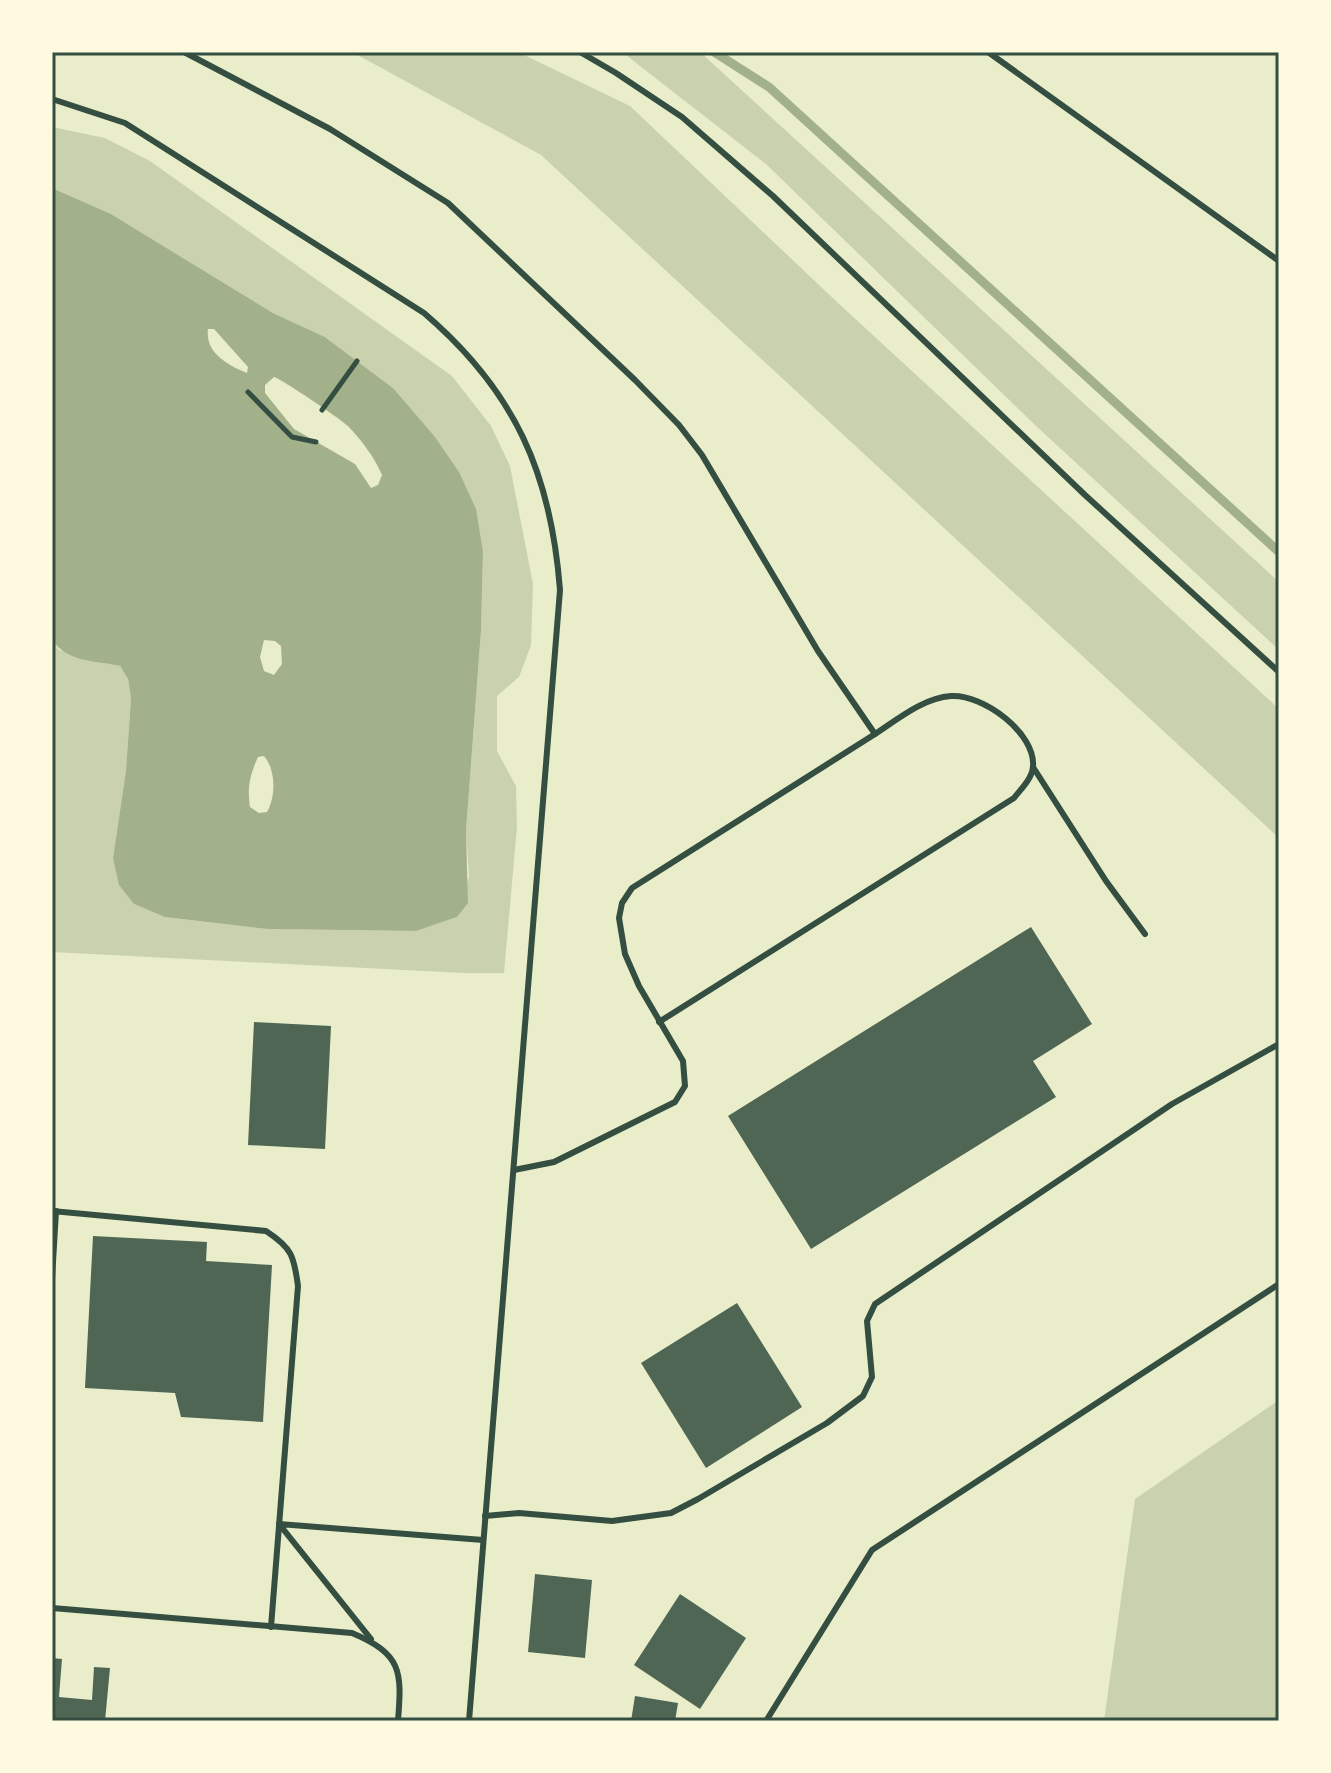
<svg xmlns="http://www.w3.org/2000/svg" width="1331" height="1773" font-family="'Alegreya Sans',sans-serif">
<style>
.green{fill:#cad2ad}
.water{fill:#a3b18a;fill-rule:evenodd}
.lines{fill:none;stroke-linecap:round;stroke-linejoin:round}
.stream{stroke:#a3b18a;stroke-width:9}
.building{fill:#4f6655}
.path{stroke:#344e41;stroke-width:5}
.service{stroke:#344e41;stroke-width:6}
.neatline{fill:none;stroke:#344e41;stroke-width:3}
</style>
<rect width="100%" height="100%" fill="#e9edc9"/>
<g class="green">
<polygon points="352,52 518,52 630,106 837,302 1279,709 1279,838 541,155"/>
<polygon points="622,52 700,52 1279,582 1279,650 1035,425 766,164"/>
<polygon points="52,127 105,138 150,161 452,376 491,426 510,466 533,584 531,645 519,677 497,696 497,751 516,786 517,827 504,973 463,973 52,952 52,640 59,650 120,666 128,679 131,698 126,770 113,858 134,904 166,917 267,929 415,931 457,917 469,877 466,831 481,631 483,552 393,388 325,337 273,313 111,214 52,188"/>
<polygon points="1279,1400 1279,1721 1104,1721 1135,1499"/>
</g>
<path class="water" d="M52,188L111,214L273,313L325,337L393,388L435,437L459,472L476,509L483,552L481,631L466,831L468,903L457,917L416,931L267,929L165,917L134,904L119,885L113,858L126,770L131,698L128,679L120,666C94,660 69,663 52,640ZM208,329H214L248,367L247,373C228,365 205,353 208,329ZM274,377C280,378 344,421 349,427C362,441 375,458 382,475L378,485L371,488L355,464L294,429L265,393V385ZM264,640L275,641L281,646L282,664L274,675L264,671L260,657ZM264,756C276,770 276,796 267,812L259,813L250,807C247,787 250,775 258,757Z"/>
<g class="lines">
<polyline class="stream" points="714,52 769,87 1279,552"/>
</g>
<g class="building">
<polygon points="1031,927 1092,1024 1033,1061 1056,1097 811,1249 728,1116"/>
<polygon points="254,1022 331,1026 325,1149 248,1145"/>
<polygon points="93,1236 207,1242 206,1261 272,1265 263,1422 181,1417 175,1393 85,1388"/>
<polygon points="737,1303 802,1407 706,1468 641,1363"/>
<polygon points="535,1574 592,1580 585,1658 528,1652"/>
<polygon points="680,1594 746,1638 700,1709 634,1665"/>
<polygon points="52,1658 62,1659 59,1697 92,1700 94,1667 110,1668 105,1721 52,1721"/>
<polygon points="635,1696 678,1703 675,1721 631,1721"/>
</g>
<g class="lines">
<g class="path">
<polyline points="248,392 292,437 316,442"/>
<polyline points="322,410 357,361"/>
</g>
<g class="service">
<polyline points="184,52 330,129 448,203 635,380 679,425 702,455 818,651 875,734 632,888 622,903 619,918 625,954 639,986 683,1061 685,1086 675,1102 554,1162 514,1170"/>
<polyline points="580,52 616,73 682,117 773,196 1085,495 1279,672"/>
<polyline points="988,52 1279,261"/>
<path d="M52,99L125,123L424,313C515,391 551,473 560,590L469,1721"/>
<polyline points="1033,767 1106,881 1145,934"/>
<path d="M659,1022L1014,798C1020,790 1032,779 1033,767C1036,733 983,694 951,696C923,698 898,719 875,734"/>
<path d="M52,1211L266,1231C292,1248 294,1256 298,1286L271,1627"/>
<polyline points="52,1279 56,1211"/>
<polyline points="485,1516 519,1513 612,1521 671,1513 698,1499 827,1423 863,1396 872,1377 867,1321 875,1304 1172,1104 1279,1044"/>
<path d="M52,1608L352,1633C402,1654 402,1671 398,1721"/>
<polyline points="371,1639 279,1524 483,1540"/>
<polyline points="766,1721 872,1550 1279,1284"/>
</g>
</g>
<rect width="1331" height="1773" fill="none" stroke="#fefae0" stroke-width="108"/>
<rect x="54" y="54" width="1223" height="1665" class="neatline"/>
</svg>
